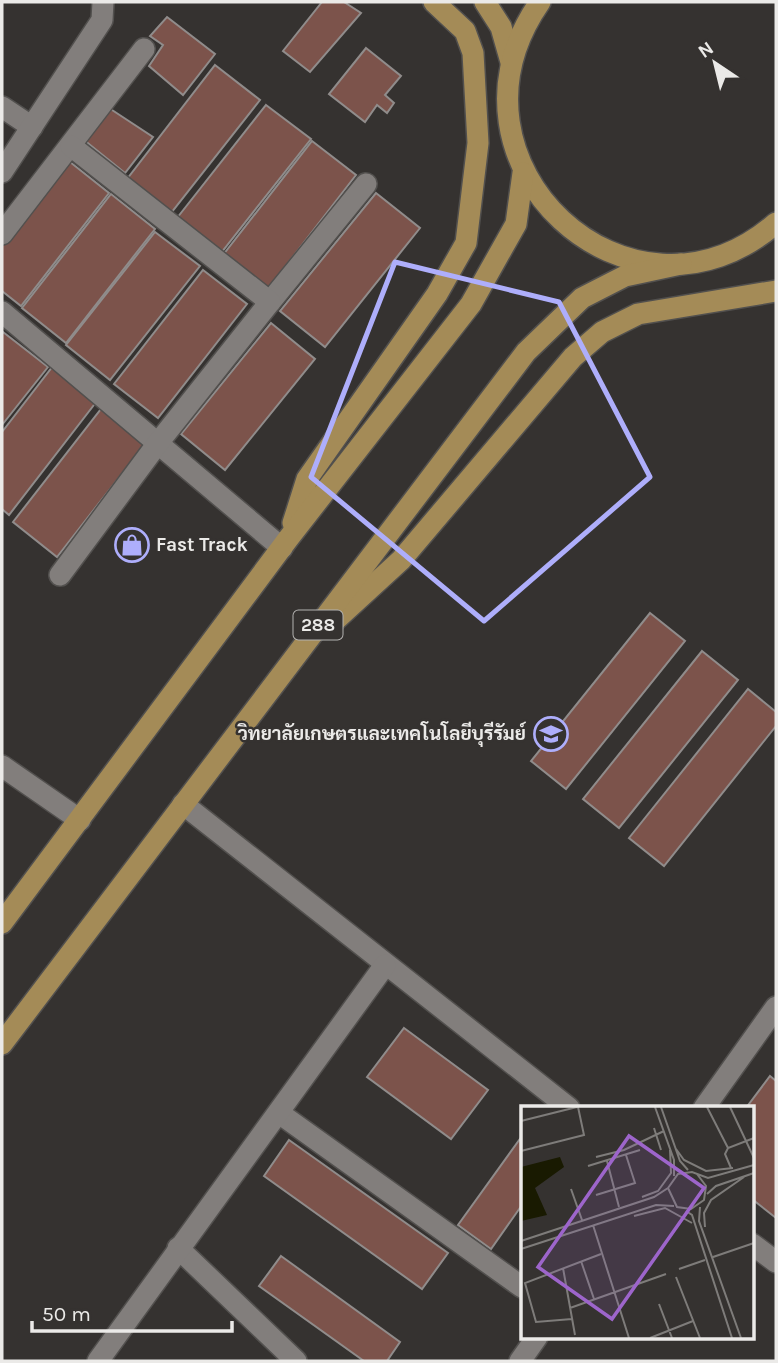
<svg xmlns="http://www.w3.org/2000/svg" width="778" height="1363" font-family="Karla,Sarabun,sans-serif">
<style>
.building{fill:#7c534b;stroke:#908c8b;stroke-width:2}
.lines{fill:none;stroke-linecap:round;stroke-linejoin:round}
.minor-casing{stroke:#52504e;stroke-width:24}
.major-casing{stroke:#52504e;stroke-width:24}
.minor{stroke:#827e7c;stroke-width:21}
.major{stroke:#a48b57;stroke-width:21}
.marked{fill:none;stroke:#aeaefb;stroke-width:5;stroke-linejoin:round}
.labels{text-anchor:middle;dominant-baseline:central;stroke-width:5;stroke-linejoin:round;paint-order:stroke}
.shield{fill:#353230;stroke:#b4b3b1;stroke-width:2}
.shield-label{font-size:18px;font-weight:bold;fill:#ebeae8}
.poi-label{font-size:19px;font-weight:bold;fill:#ebeae8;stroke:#353230;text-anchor:start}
.inset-road{fill:none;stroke:#7e7c7a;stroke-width:2}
.view{fill:#9d65cb;fill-opacity:0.15;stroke:#9d65cb;stroke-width:3.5}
.inset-edge{fill:none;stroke:#ebeae8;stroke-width:3.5}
</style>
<rect width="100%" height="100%" fill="#353230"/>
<g class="building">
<polygon points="322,2 344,2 361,13 310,72 283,51"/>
<polygon points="167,17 215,54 183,95 149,66 163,45 150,36"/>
<polygon points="366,48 401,76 385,95 394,103 387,113 377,105 365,122 329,94"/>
<polygon points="215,65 260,100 171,213 127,179"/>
<polygon points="266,105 311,139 221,253 177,218"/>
<polygon points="109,108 153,137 125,173 84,140"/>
<polygon points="312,141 356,175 268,289 223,255"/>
<polygon points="65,158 109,193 21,306 2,291 2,239"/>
<polygon points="376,193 420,228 325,347 280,311"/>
<polygon points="111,194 155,229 66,343 22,308"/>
<polygon points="155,232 200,266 110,380 66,345"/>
<polygon points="203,270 247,304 158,418 114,384"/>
<polygon points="271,323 315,359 225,470 181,434"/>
<polygon points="3,332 48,367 2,425 2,334"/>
<polygon points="53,366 97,401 9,515 2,509 2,432"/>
<polygon points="101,409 146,443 57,557 13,522"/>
<polygon points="650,613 685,641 566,789 531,761"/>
<polygon points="702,651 738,680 619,828 583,799"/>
<polygon points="748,689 776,712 776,726 664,866 629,838"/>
<polygon points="404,1028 488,1090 451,1139 367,1077"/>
<polygon points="770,1076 776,1081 776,1218 752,1199 752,1108 746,1108"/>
<polygon points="522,1136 522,1205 491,1249 458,1225"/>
<polygon points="289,1140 448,1253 422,1289 264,1176"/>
<polygon points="281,1256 400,1342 387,1361 364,1361 259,1286"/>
</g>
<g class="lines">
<g class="minor-casing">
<g id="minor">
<polyline points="2,107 32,127"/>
<polyline points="2,172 102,20 103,2"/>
<polyline points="2,234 144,49"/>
<polyline points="270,302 366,184"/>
<polyline points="2,312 282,548"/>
<polyline points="60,575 158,443 270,302 71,146"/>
<polyline points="2,766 80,820"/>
<polyline points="183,804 569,1108"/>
<polyline points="704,1108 776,1007"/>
<polyline points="279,1113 522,1287"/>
<polyline points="752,1244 776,1262"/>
<polyline points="178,1248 296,1361"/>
<polyline points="98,1361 385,965"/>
<polyline points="520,1361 537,1337"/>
</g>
</g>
<g class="major-casing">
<g id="major">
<polyline points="485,2 501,27 511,62"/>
<path d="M540,2C428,163 631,349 776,223"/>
<polyline points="293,523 307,479 437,294 466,243 478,143 473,53 465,31 434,2"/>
<polyline points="329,626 401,560 573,357 602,332 638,314 776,291"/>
<polyline points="2,923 288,539 471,304 516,224 523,173"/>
<polyline points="2,1044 526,352 582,298 625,276 681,264"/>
</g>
</g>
<use href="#minor" class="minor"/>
<use href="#major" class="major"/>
</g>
<path class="marked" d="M395,262L559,302L650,477L484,621L311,477Z"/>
<defs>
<g id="shop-ring" transform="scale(1.75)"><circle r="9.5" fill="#353230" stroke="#aeaefb" stroke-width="1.5"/><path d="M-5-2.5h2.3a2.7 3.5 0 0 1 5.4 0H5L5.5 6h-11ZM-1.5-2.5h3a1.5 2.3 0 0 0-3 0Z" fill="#aeaefb"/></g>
<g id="university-ring" transform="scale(1.75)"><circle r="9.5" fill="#353230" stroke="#aeaefb" stroke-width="1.5"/><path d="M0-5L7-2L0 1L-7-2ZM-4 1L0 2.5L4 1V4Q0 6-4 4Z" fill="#aeaefb"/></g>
</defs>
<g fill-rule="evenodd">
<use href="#shop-ring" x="132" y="545"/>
<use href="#university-ring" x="551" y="734"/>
</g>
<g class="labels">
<rect class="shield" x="293.5" y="610.5" width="49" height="29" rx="5"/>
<g class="shield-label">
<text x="318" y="625">288</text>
</g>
<g class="poi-label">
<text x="156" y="545">Fast Track</text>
<text x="526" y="734" text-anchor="end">วิทยาลัยเกษตรและเทคโนโลยีบุรีรัมย์</text>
</g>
</g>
<g transform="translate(521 1106)">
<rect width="233" height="233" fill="#353230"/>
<path d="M39,51L43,61L14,82L26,109L0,115V61Z" fill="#191a01"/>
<path class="inset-road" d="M134,1L153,54V70M140,1L159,55L167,64M186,1L207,42M209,1L233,52M0,15L56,1M133,22L140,44M155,43L163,54L185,65L212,62M0,45L63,29L57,1M75,51L103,44L143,25M86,55L98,101M67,60L119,44M210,62L204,48L207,42L233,32M176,68L185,80L183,94L170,103L156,101L147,82L157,68L171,66L187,72L233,59M50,83L61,114M186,88L195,80L233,67M75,89L114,77L105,49M121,91L137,85L150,67L149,44M179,101L178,115L220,232M165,105L171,109L211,232M113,110L144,102L171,117M72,119L108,232M184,121L183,107L190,94L223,71M0,135L133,91L147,82M0,143L135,99L153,100M192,151L233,137M60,155L73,193M42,162L54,229M158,163L184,154M155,171L179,232M138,198L151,232M49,202L145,168M51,213L15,216L4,177L80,148M129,232L172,215"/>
<path class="view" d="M108,30L183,82L91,213L17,161Z"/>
<rect width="233" height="233" class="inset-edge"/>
</g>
<rect width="778" height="1363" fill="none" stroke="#ebeae8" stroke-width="7"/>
<g transform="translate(715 63) rotate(325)" stroke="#353230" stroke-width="5" paint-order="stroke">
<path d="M0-5L12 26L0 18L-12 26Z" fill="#ebeae8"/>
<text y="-10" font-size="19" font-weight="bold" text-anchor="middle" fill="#ebeae8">N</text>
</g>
<path d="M32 1321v10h200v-10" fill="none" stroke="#ebeae8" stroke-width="3.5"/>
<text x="42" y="1321" font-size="21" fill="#ebeae8" stroke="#353230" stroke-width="5" paint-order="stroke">50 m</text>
</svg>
